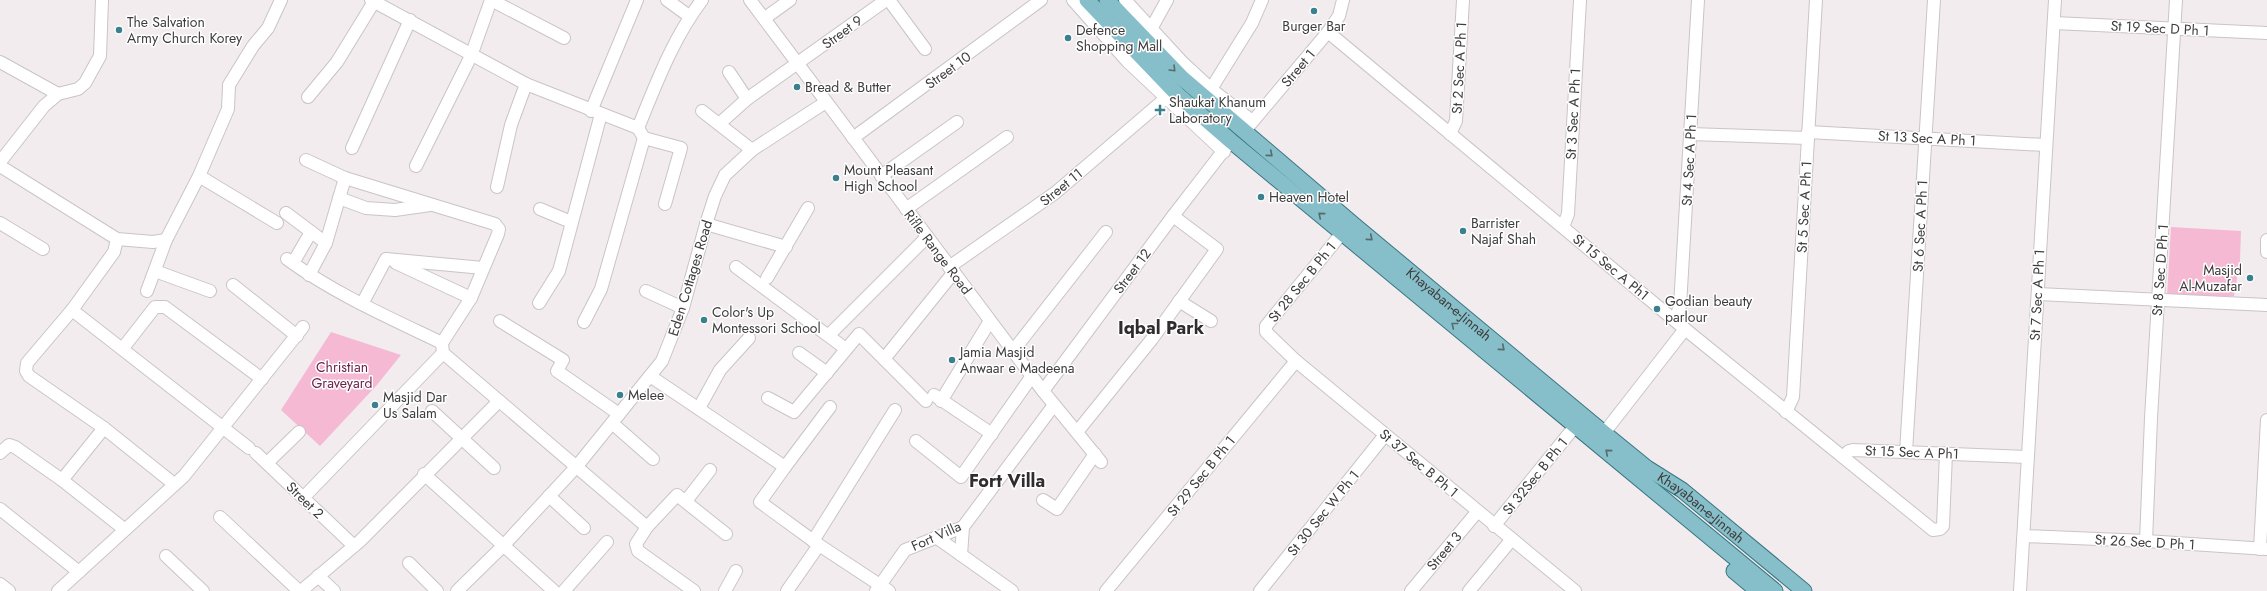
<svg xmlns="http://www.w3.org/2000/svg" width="2267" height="591" font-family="Jost,sans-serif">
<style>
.green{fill:#f5b9d4}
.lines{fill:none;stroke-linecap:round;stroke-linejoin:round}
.minor-casing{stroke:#cac4c7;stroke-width:14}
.major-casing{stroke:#387681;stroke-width:17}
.minor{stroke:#fff;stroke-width:12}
.major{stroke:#86bfc9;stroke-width:15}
.oneway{stroke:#576a6e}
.poi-dot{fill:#3b818d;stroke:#fff;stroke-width:1.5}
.labels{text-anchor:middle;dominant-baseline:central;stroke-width:3;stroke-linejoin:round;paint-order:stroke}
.poi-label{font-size:14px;fill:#3e3c3d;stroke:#fff;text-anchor:start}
.street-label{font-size:14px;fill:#3e3c3d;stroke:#fff}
.park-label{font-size:14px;fill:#6b224a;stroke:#fff}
.district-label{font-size:18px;font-weight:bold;fill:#312c2e;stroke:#fff}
</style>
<rect width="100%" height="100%" fill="#f2ecef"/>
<g class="green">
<polygon points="2171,227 2241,231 2240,261 2234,296 2167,297"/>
<polygon points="331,332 401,355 376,386 320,446 281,410"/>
</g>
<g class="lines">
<g class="minor-casing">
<g id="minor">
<polyline points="371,0 526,84 638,128 644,138 601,289 584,322"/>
<polyline points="491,0 564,38"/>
<polyline points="667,0 689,16"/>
<polyline points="750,0 1043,391 1101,462"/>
<polyline points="889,0 925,49"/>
<polyline points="1073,0 1128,62 1224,152"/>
<polyline points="1125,0 1183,63 1211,89 1252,121"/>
<polyline points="765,18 790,0"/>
<polyline points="2054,23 2267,33"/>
<polyline points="1151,29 1167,0"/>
<polyline points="1328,32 1685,329 1933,530 1940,529 1943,526 1946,453"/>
<polyline points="0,62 58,94"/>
<polyline points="729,72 747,99"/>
<polyline points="1211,89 1252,23 1262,0"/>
<polyline points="308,97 337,62 375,0"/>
<polyline points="591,111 637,0"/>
<polyline points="702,111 752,150"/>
<polyline points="719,124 747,99 886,0"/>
<polyline points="1248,127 1328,32 1339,16 1343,0"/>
<path d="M638,128C656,84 673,38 702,0"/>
<polyline points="1808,132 2045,145"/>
<polyline points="1450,134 1456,121 1463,0"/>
<polyline points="1690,134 1808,138"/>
<polyline points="644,138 681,148 665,204"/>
<polyline points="853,138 1041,0"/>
<polyline points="352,148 410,20"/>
<polyline points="306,160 345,178 495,224 499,229 498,234 471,298 442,343 443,353 647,527 636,544 638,551 694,591"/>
<polyline points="0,162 44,106 58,94 78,89 85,83 100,56 102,0"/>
<polyline points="0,166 117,239 153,242 166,240"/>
<polyline points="416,166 471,56 491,0"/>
<polyline points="199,176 277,223"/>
<polyline points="881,176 957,122"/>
<polyline points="497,187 511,125 526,84"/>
<polyline points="339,198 366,208 395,210 430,205"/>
<polyline points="540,209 571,222"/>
<polyline points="906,209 1007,137"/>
<polyline points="286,213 326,243"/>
<polyline points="0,223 43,249"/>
<polyline points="706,224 786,247"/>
<polyline points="1563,227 1568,214 1580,0"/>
<polyline points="1342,233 1266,326 1266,332 1296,361 1575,591"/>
<polyline points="117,239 114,252 72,310 27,363 26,371 29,376 104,428 174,484"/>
<polyline points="2267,240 2267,252"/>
<path d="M287,259C335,294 390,318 442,343"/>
<polyline points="293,263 311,232"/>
<polyline points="396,263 471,298"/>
<polyline points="736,267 846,349"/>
<polyline points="949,267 1055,193 1166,98"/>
<polyline points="155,271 210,291"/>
<polyline points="309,275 326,243 345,178"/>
<polyline points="767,278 808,208"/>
<polyline points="233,285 297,336"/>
<polyline points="147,291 166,240 199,176 228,109 229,85 253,46 268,28 281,0"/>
<polyline points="646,291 683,308"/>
<polyline points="2038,294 2267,305"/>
<polyline points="1179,301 1211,321"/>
<polyline points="539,303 559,271 601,114"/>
<polyline points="362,304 386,259 483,268"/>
<polyline points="72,310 249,448"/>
<polyline points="1675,320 1680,306 1698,0"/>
<polyline points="500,321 563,360 557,371 619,414"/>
<polyline points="829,335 927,237"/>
<polyline points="123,348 155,307 165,307 262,379"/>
<polyline points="1013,351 1106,232"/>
<polyline points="799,353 827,373"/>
<polyline points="884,359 954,272"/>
<polyline points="650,376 785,467 760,502 819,545 889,591"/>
<polyline points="1043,391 1173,216 1231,141"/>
<polyline points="934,395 992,434"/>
<polyline points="768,398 794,412 859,334 926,401"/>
<polyline points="941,401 990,321"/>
<polyline points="699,408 720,370 749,338"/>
<polyline points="432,411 494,468"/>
<polyline points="1786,412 1793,397 1816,0"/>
<polyline points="612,423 653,459"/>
<polyline points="1077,432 1152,339 1217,249 1173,216"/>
<polyline points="1604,433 1685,329"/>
<polyline points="916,441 961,477 1032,376"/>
<polyline points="1906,452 1934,0"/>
<polyline points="0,453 9,445 15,447 62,480 124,529"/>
<polyline points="256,453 354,546"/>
<polyline points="1843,457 1849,451 1853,450 2027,457"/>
<polyline points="267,463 299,432"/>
<polyline points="785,467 830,407"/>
<polyline points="424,474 554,591"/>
<polyline points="62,480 104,428"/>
<polyline points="549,496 584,528"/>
<polyline points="303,498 443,353"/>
<polyline points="1043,500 1057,509 1095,454"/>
<polyline points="686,501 710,470"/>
<polyline points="0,509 79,572"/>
<polyline points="220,517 299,591"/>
<polyline points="1494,526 1576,425"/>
<polyline points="647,527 677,495 726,534"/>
<polyline points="2024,536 2146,541 2267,549"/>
<polyline points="936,537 1012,591"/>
<polyline points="813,541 895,410"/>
<polyline points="2146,541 2151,418 2176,0"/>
<polyline points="2260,549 2267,420"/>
<polyline points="961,555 963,527"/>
<polyline points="166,556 203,591"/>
<polyline points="409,563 437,591"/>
<polyline points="318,576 334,591"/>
<polyline points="0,584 9,591"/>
<polyline points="58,591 184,476 303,327"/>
<polyline points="301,591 360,541 499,401"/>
<polyline points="457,591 504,545 577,466 662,361 683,308 706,224 715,196 725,175 752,150 826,102"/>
<polyline points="564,591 607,542"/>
<polyline points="725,591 736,571"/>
<polyline points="787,591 819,545"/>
<polyline points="876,591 905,550 963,527 1054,405"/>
<polyline points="1106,591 1296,361"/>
<polyline points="1260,591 1385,435"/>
<polyline points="1411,591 1477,512"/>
<polyline points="1469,591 1512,539"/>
<polyline points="2020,591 2055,0"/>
</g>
</g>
<g class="major-casing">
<g id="major">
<polyline points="1087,0 1178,95 1231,141 1775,591"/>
<path id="s1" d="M1107,0L1182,78L1354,225L1604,433L1647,468L1682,490L1804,591"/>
<polyline points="1734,571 1758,591"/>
</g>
</g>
<use href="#minor" class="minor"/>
<use href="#major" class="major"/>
</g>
<defs><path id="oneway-chevron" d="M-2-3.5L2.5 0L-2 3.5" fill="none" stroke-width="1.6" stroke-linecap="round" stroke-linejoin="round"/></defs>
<g class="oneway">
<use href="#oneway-chevron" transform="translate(1173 69) rotate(45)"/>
<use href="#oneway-chevron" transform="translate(1270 154) rotate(40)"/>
<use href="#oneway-chevron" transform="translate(1321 215) rotate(-140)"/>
<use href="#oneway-chevron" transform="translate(1370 238) rotate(40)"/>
<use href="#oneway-chevron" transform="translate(1454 325) rotate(-141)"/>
<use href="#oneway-chevron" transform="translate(1502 348) rotate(40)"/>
<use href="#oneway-chevron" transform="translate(1608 452) rotate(-140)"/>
</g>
<g class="poi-dot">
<circle cx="1314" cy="11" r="4"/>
<circle cx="119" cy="30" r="4"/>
<circle cx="1068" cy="38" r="4"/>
<circle cx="797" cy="87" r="4"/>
<path d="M1158 104h4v4h4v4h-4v4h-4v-4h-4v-4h4z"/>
<circle cx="836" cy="178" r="4"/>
<circle cx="1261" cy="197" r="4"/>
<circle cx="1463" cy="231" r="4"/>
<circle cx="2250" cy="278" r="4"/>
<circle cx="1657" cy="309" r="4"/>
<circle cx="704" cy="320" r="4"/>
<circle cx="952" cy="360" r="4"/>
<circle cx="620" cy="395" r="4"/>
<circle cx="375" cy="405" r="4"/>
</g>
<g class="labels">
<g class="poi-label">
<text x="127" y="22">The Salvation<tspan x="127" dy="16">Army Church Korey</tspan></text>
<text x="1314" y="26" text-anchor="middle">Burger Bar</text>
<text x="1076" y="30">Defence<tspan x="1076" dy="16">Shopping Mall</tspan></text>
<text x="805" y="87">Bread &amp; Butter</text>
<text x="1169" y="102">Shaukat Khanum<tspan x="1169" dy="16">Laboratory</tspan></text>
<text x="844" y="170">Mount Pleasant<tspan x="844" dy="16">High School</tspan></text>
<text x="1269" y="197">Heaven Hotel</text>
<text x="1471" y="223">Barrister<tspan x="1471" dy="16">Najaf Shah</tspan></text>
<text x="2242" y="270" text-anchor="end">Masjid<tspan x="2242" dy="16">Al-Muzafar</tspan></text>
<text x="1665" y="301">Godian beauty<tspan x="1665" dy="16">parlour</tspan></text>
<text x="712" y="312">Color's Up<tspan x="712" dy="16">Montessori School</tspan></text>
<text x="960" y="352">Jamia Masjid<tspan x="960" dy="16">Anwaar e Madeena</tspan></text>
<text x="628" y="395">Melee</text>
<text x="383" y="397">Masjid Dar<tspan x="383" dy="16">Us Salam</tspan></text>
</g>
<g class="street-label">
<text transform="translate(2160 28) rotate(3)">St 19 Sec D Ph 1</text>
<text transform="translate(842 32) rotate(-36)">Street 9</text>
<text transform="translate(1298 68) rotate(-50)">Street 1</text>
<text transform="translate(1459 68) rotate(-87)">St 2 Sec A Ph 1</text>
<text transform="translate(948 70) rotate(-36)">Street 10</text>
<text transform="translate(1573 114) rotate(-87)">St 3 Sec A Ph 1</text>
<text transform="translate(1927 138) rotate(3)">St 13 Sec A Ph 1</text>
<text transform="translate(1689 160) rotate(-87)">St 4 Sec A Ph 1</text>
<text transform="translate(1061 187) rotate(-39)">Street 11</text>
<text transform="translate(1804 207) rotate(-87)">St 5 Sec A Ph 1</text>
<text transform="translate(1920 226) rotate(-87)">St 6 Sec A Ph 1</text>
<text transform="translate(938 252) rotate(53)">Rifle Range Road</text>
<text transform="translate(1611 267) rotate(40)">St 15 Sec A Ph1</text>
<text transform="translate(2160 270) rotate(-86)">St 8 Sec D Ph 1</text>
<text transform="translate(1132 271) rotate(-53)">Street 12</text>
<text transform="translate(690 278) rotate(-73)">Eden Cottages Road</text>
<text transform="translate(1302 282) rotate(-51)">St 28 Sec B Ph 1</text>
<text transform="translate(2037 295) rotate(-87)">St 7 Sec A Ph 1</text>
<text stroke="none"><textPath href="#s1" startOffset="458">Khayaban-e-Jinnah</textPath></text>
<text transform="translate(1912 452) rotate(2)">St 15 Sec A Ph1</text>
<text transform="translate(1419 463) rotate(40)">St 37 Sec B Ph 1</text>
<text transform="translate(1201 476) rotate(-51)">St 29 Sec B Ph 1</text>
<text transform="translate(1535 476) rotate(-51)">St 32Sec B Ph 1</text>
<text transform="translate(305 500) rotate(44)">Street 2</text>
<text stroke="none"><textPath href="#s1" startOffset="782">Khayaban-e-Jinnah</textPath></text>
<text transform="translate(1323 513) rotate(-51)">St 30 Sec W Ph 1</text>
<text transform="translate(936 536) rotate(-24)">Fort Villa</text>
<text transform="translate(2145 542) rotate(3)">St 26 Sec D Ph 1</text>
<text transform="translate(1444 551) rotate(-50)">Street 3</text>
</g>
<g class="park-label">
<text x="342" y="367">Christian<tspan x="342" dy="16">Graveyard</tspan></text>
</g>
<g class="district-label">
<text x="1161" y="328">Iqbal Park</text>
<text x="1007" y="481">Fort Villa</text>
</g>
</g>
</svg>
